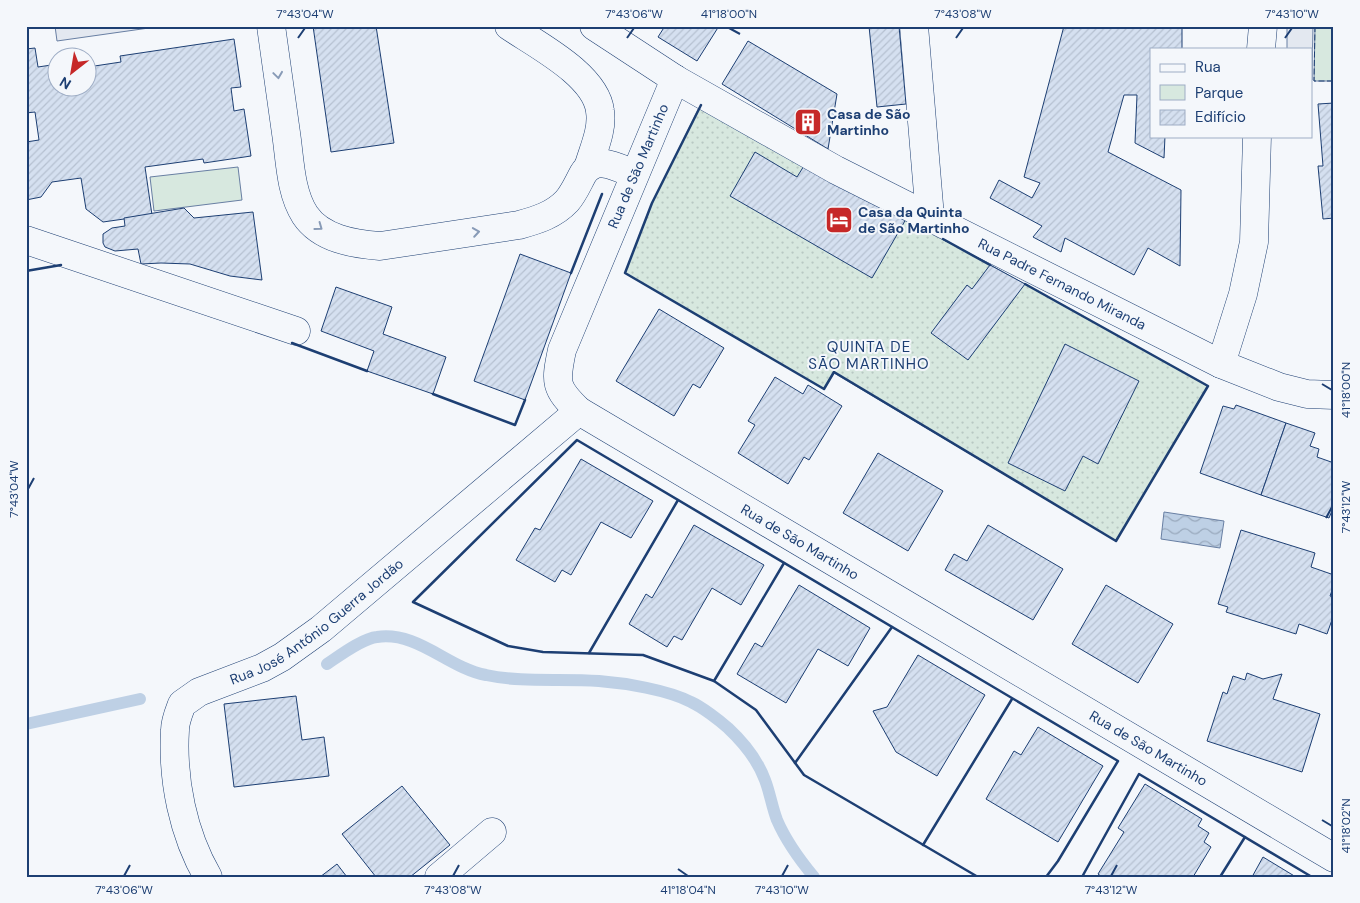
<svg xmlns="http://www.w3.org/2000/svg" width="1360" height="903" font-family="'DM Sans',sans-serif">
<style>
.grass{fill:url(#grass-dots);stroke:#687fa3}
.park{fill:#d7e8df;stroke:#687fa3}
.parking{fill:#e3e8f0;stroke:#687fa3}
.water{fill:url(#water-waves);stroke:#687fa3}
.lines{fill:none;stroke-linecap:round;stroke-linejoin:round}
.stream{stroke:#bed0e5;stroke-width:12}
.building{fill:url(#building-hatch);stroke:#1d3f73}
.minor-casing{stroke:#1d3f73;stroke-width:29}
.minor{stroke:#f4f7fb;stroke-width:28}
.fence{stroke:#1d3f73;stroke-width:1;stroke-dasharray:6 2.5;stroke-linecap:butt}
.wall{stroke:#1d3f73;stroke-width:2.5}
.oneway{stroke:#889bb7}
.ticks{fill:none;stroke:#1d3f73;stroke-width:2}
.labels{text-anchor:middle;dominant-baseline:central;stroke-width:4;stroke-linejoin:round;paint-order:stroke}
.poi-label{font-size:14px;font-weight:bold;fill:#1d3f73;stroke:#f4f7fb;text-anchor:start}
.street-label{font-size:14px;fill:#1d3f73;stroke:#f4f7fb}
.neighbourhood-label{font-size:15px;letter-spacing:1px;fill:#1d3f73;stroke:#f4f7fb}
.neatline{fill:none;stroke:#1d3f73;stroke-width:2}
.ticks-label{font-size:12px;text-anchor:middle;fill:#1d3f73}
</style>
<defs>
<pattern id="grass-dots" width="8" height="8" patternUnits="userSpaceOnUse" patternTransform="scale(1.25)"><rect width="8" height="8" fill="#d7e8df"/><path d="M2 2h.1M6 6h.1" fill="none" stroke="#b8c8c3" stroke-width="1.8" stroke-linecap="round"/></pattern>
<pattern id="water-waves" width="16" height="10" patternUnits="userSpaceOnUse" patternTransform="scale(1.25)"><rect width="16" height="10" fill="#bed0e5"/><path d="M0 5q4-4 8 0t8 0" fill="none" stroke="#9aaabe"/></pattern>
<pattern id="building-hatch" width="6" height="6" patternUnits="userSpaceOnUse" patternTransform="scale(1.25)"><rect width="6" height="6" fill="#d5e0f0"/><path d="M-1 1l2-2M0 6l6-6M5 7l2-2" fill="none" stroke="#b6c1d1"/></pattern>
</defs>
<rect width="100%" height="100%" fill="#f4f7fb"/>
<polygon class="grass" points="701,104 1208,386 1116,541 834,373 824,389 625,273 652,203"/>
<g class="park">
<polygon points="1315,26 1334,26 1334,81 1314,81"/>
<polygon points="238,167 242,200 154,211 150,177"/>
</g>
<g class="parking">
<polygon points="55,26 163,26 57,41"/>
<polygon points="1287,26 1313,26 1312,80 1311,49 1287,49"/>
</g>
<polygon class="water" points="1164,512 1224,521 1220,548 1161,539"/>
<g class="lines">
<g class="stream">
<path d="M327,664C339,656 363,638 377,637C418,631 448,668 486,675C523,683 562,678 599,681C625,683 668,690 691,702C702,707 719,720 728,728C743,742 758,761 765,780C770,793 772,807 777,820C786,841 799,859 814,877"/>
<polyline points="26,724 140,699"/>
</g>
</g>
<g class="building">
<polygon points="313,26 376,26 394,143 331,152"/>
<polygon points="665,26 719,26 697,61 658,37"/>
<polygon points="869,26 899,26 906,104 877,107"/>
<polygon points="1064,26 1182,26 1182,49 1151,49 1151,136 1165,136 1164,158 1135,143 1137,95 1124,95 1108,152 1181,190 1180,266 1148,248 1134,275 1065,238 1061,252 1033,237 1042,226 990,198 999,180 1032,198 1040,183 1024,177"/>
<polygon points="234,39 241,87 231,88 234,111 244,109 251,156 204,163 203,159 145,167 152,215 103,222 86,209 81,178 52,182 41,197 26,200 26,142 39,140 35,112 26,113 26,49 35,48 38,67 58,64 58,88 88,88 88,67 121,62 120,56"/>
<polygon points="748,41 837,94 828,149 722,84"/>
<polygon points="1334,103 1334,218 1323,219 1318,166 1323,166 1318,104"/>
<polygon points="755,152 797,177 807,161 906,219 872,278 730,196"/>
<polygon points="184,208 194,218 253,212 262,280 230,276 190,264 161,263 141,264 138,249 115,251 105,247 103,243 103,234 112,228 125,226 124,218"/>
<polygon points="520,254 571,273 525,400 474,381"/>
<polygon points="990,265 1025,284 968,360 931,333 967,285 972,289"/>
<polygon points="336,287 392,307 383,334 446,357 433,394 367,371 374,351 321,331"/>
<polygon points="659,309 724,348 700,388 693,384 674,416 616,381"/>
<polygon points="1065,344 1139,381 1098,464 1083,456 1065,491 1008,463"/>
<polygon points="775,377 803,394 808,385 842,406 809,460 804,457 788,484 738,453 755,425 748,421"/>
<polygon points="1236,405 1286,423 1261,495 1200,473 1223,406 1234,409"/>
<polygon points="1286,423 1315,433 1310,446 1319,449 1317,457 1334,463 1334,506 1329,518 1261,495"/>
<polygon points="878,453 943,491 908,551 843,513"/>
<polygon points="581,459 653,501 631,538 601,522 571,575 562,570 555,582 516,560 535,528 540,530"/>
<polygon points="694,525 764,565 741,605 712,588 682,640 674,636 667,647 629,624 646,594 652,598"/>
<polygon points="988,525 1063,569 1033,620 945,570 954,554 967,561"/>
<polygon points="1241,530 1315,553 1311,567 1334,575 1334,585 1330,596 1334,597 1334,614 1327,634 1299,624 1296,634 1226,612 1228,607 1218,604"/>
<polygon points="799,585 870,628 848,666 818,649 786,703 737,674 755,643 762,647"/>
<polygon points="1106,585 1173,624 1138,683 1072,644"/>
<polygon points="918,655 985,695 937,776 896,752 873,711 887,707"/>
<polygon points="1247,673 1263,679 1282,674 1273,699 1320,714 1302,772 1207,741 1223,692 1227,694 1233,676 1245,680"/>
<polygon points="296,696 302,740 324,737 329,776 234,787 224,704"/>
<polygon points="1038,727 1103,766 1058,842 986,799 1014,751 1021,755"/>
<polygon points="1145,784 1202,819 1198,826 1209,833 1204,842 1211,847 1193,877 1102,877 1098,874 1124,832 1118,828"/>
<polygon points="402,786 450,845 410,877 376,877 342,834"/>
<polygon points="1263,857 1296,877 1252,877"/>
<polygon points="337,864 347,877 320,877"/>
</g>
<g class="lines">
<g class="minor-casing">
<g id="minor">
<path d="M271,26C276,62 281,97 286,133C290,159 290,192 305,215C321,239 354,244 380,246L519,225C537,220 554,215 567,201C574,193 578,183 583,174C595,154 617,167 634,174"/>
<path d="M509,26C537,45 596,75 600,111C603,130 593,150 588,168"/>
<path id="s1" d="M594,26L675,79L836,170L1221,364L1279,387L1307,394L1334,395"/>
<polyline points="914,26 930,217"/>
<polyline points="1261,49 1263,26"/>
<path id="s2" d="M675,79L562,350C555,383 555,388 579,411L1334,858"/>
<polyline points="26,240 296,331"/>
<polyline points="1221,364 1243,294 1254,242 1257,136"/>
<path id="s3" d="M208,877C183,834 172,780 175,730C175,721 179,712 182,704L199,692L262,668L282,657L321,629L579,411"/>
<polyline points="439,877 492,832"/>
</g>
</g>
<use href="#minor" class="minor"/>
<polyline class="fence" points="1315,26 1314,81 1334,81"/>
<g class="wall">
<polyline points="701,105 652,203 625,273 824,389 834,372 1116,541 1208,386 1025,284"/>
<polyline points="943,239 990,265"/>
<polyline points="26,271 61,265"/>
<polyline points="571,273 602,194"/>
<polyline points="292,343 367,371"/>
<polyline points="433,394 515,425 525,400"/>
<polyline points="589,653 678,500"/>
<polyline points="714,681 784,563"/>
<polyline points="795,763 892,627"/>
<polyline points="923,845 1012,699"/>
<polyline points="978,877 804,775 756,710 714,681 643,655 543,652 508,646 413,602 577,440 1118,761 1058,861 1046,877"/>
<polyline points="1082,877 1139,774 1312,877"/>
<polyline points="1220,877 1245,837"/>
</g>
</g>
<defs><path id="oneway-chevron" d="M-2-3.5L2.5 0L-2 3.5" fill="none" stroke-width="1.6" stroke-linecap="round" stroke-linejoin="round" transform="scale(1.25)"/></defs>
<g class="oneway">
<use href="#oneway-chevron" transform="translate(278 75) rotate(82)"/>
<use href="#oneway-chevron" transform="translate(319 227) rotate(36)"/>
<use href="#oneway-chevron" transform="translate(476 232) rotate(-9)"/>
</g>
<path class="ticks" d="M729,28L740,34M298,38L305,28M627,38L634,28M956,38L963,28M1285,38L1292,28M1322,384L1332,390M28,489L34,478M1326,518L1332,507M1322,820L1332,826M678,869L688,876M124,876L130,865M453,876L459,865M782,876L788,865M1111,876L1117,865"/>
<defs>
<g id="building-square" transform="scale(1.4375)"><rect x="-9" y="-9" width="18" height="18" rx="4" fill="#c62828" stroke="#f4f7fb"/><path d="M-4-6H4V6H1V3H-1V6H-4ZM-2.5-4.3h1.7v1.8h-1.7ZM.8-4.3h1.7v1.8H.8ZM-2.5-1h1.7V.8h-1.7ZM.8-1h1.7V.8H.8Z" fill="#fff"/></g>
<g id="hotel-square" transform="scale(1.4375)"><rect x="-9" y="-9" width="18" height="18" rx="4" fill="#c62828" stroke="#f4f7fb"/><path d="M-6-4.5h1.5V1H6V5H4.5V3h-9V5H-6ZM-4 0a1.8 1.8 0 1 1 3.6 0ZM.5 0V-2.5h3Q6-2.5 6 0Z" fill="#fff"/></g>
</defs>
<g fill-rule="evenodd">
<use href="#building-square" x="808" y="122"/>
<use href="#hotel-square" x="839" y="220"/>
</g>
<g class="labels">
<g class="poi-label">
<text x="827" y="114">Casa de São<tspan x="827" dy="16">Martinho</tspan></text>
<text x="858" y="212">Casa da Quinta<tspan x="858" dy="16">de São Martinho</tspan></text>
</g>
<g class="street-label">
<text transform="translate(638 166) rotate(-67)">Rua de São Martinho</text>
<text stroke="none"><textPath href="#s1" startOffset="535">Rua Padre Fernando Miranda</textPath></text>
<text stroke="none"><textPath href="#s2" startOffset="619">Rua de São Martinho</textPath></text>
<text stroke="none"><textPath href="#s3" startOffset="339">Rua José António Guerra Jordão</textPath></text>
<text stroke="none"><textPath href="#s2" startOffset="1024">Rua de São Martinho</textPath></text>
</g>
<g class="neighbourhood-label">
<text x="869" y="347">QUINTA DE<tspan x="869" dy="17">SÃO MARTINHO</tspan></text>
</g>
</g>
<rect width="1360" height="903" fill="none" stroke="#f4f7fb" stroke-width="55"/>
<rect x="1150" y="48" width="162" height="90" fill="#f4f7fb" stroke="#9eadc5"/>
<rect x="1160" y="64" width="25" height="8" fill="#f4f7fb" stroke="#9eadc5"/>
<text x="1195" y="72" font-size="15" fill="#1d3f73">Rua</text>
<rect x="1160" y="85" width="25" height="15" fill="#d7e8df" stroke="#9eadc5"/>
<text x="1195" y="98" font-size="15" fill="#1d3f73">Parque</text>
<rect x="1160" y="110" width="25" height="15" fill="url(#building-hatch)" stroke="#9eadc5"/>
<text x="1195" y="122" font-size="15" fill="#1d3f73">Edifício</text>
<g transform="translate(72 72) rotate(211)"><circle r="24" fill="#f4f7fb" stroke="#9eadc5"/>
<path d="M0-4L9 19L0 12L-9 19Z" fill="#c62828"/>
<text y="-8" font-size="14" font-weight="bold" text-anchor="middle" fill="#1d3f73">N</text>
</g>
<rect x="28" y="28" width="1304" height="848" class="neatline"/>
<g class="ticks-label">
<text x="305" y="18">7°43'04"W</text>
<text x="634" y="18">7°43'06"W</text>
<text x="729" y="18">41°18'00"N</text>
<text x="963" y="18">7°43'08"W</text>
<text x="1292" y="18">7°43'10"W</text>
<text transform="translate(1346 390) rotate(-90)" y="4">41°18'00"N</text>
<text transform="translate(14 489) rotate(-90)" y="4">7°43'04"W</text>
<text transform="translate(1346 507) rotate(-90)" y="4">7°43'12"W</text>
<text transform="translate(1346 826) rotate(-90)" y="4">41°18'02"N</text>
<text x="124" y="894">7°43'06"W</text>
<text x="453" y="894">7°43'08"W</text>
<text x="688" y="894">41°18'04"N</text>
<text x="782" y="894">7°43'10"W</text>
<text x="1111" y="894">7°43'12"W</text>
</g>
</svg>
